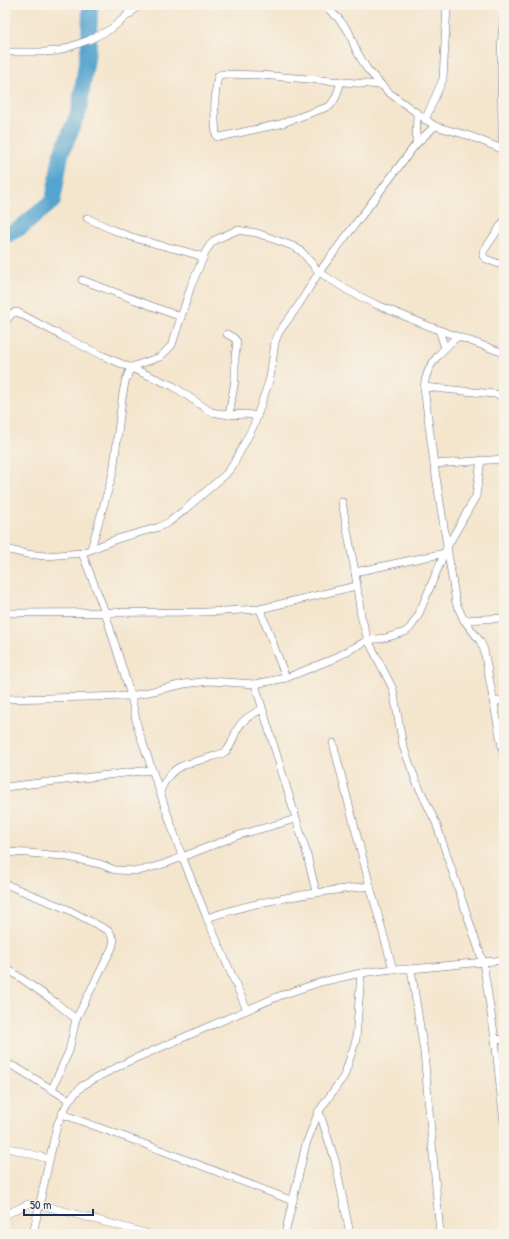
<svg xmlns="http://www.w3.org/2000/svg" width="509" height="1239" font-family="'Patrick Hand',sans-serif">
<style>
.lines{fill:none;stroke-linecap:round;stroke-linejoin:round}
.river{stroke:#55a4cf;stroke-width:16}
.minor-casing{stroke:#676f85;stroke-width:8}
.minor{stroke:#fff;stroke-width:7}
</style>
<rect width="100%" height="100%" fill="#f7f3e8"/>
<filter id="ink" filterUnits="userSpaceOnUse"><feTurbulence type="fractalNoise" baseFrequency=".025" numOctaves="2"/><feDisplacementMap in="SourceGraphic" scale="8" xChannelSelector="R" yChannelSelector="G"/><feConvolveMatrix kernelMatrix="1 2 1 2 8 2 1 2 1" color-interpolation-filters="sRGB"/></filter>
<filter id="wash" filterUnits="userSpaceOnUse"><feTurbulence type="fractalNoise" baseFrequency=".012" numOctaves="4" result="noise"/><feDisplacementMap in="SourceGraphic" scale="16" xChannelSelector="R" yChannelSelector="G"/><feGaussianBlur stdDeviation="0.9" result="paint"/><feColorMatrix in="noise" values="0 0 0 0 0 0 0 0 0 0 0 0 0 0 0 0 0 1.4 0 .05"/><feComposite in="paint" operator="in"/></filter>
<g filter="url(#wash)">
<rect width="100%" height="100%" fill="#f4e5cd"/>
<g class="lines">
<polyline class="river" points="5,236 20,228 53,201 61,154 79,111 89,44 90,5"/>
</g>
</g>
<g filter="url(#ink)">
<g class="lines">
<g class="minor-casing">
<g id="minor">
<polyline points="126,5 129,15"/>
<polyline points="324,5 338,18 349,32 356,50 367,69 388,92 435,126 470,136 504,150"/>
<polyline points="5,52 44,52 58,51 89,40 111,29 140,5"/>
<path d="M341,82L336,97L330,106L280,124L220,137H217L216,134C214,115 214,95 218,76L222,74L260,75L380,85"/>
<polyline points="425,120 443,79 447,5"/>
<polyline points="416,144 417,114"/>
<path d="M502,149C503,104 498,60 504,16"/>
<path d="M87,218C106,227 125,236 146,241C165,247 184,250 203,257"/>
<polyline points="504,221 483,252 483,256 486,259 504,266"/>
<polyline points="82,280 181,317"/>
<path d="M5,323C8,318 11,312 17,312L62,336L101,355L173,386L211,412L229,415L246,414L257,416"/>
<polyline points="439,330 445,348"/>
<polyline points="227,334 234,338 237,342 235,357 235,380 229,415"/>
<path d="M457,337C441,351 426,365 424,387L434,464L456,603L464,620L480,641L484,650L504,758"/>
<polyline points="424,387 504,395"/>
<polyline points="434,464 504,459"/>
<polyline points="342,502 355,572 361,616 368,640 393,689 403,746 416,781 436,823 483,962 495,1039 504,1123"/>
<polyline points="5,549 27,554 46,556 82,553 117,539 159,527 169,522 182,512 226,474 233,465 254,425 270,378 275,342 279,332 298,306 319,272 372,202 416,144 435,126"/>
<polyline points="91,549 113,473 122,399 125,382 131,367 160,357 172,345 191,286 206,251 210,245 215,240 237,230 257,233 295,247 302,252 319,272 347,290 375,304 431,327 504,353"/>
<polyline points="82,553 105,612 131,696 138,729 182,856 207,918 247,1010"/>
<polyline points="355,572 445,553"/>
<polyline points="260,609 286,678"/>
<polyline points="5,613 206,612 260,609 356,586"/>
<polyline points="464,620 504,618"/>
<polyline points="255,684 306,851 316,892"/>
<polyline points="5,699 131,696 184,684 210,681 255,684 286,678 333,659 368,640 385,638 405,632 410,628 418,616 447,547 476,496 481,460"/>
<polyline points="493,702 504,700"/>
<polyline points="333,743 370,886 393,969"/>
<polyline points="5,787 151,770"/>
<path d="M160,791C171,767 180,765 205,759C211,757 219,755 225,752C233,746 233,735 238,728C243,719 253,714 262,709"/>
<polyline points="5,852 28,853 63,856 100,864 115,870 139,871 164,864 239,835 296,819"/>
<polyline points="5,884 67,909 109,931 114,940 112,948 76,1019 69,1051 52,1089"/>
<path d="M207,918C259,900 315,892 370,886"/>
<polyline points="5,967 55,1002 76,1019"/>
<polyline points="411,969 424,1052 440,1234"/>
<polyline points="495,1039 504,1040"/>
<polyline points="5,1063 17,1068 69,1100"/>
<polyline points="319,1111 335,1160 350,1234"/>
<polyline points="62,1114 166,1152 293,1201"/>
<polyline points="5,1147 49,1159"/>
<polyline points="5,1215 28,1204 38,1204 149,1234"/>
<polyline points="33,1234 57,1125 69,1100 82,1086 100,1076 127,1062 279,996 321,982 361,973 393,969 411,969 504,960"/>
<polyline points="285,1234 306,1144 319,1111 344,1076 356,1040 361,973"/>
</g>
</g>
<use href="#minor" class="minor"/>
</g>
</g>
<rect width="509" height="1239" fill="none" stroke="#f7f3e8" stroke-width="20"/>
<path d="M24 1209v6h69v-6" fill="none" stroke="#1b2f5e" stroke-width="2"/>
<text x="30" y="1209" font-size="12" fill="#1b2f5e" stroke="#f7f3e8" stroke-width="3" paint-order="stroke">50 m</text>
</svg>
